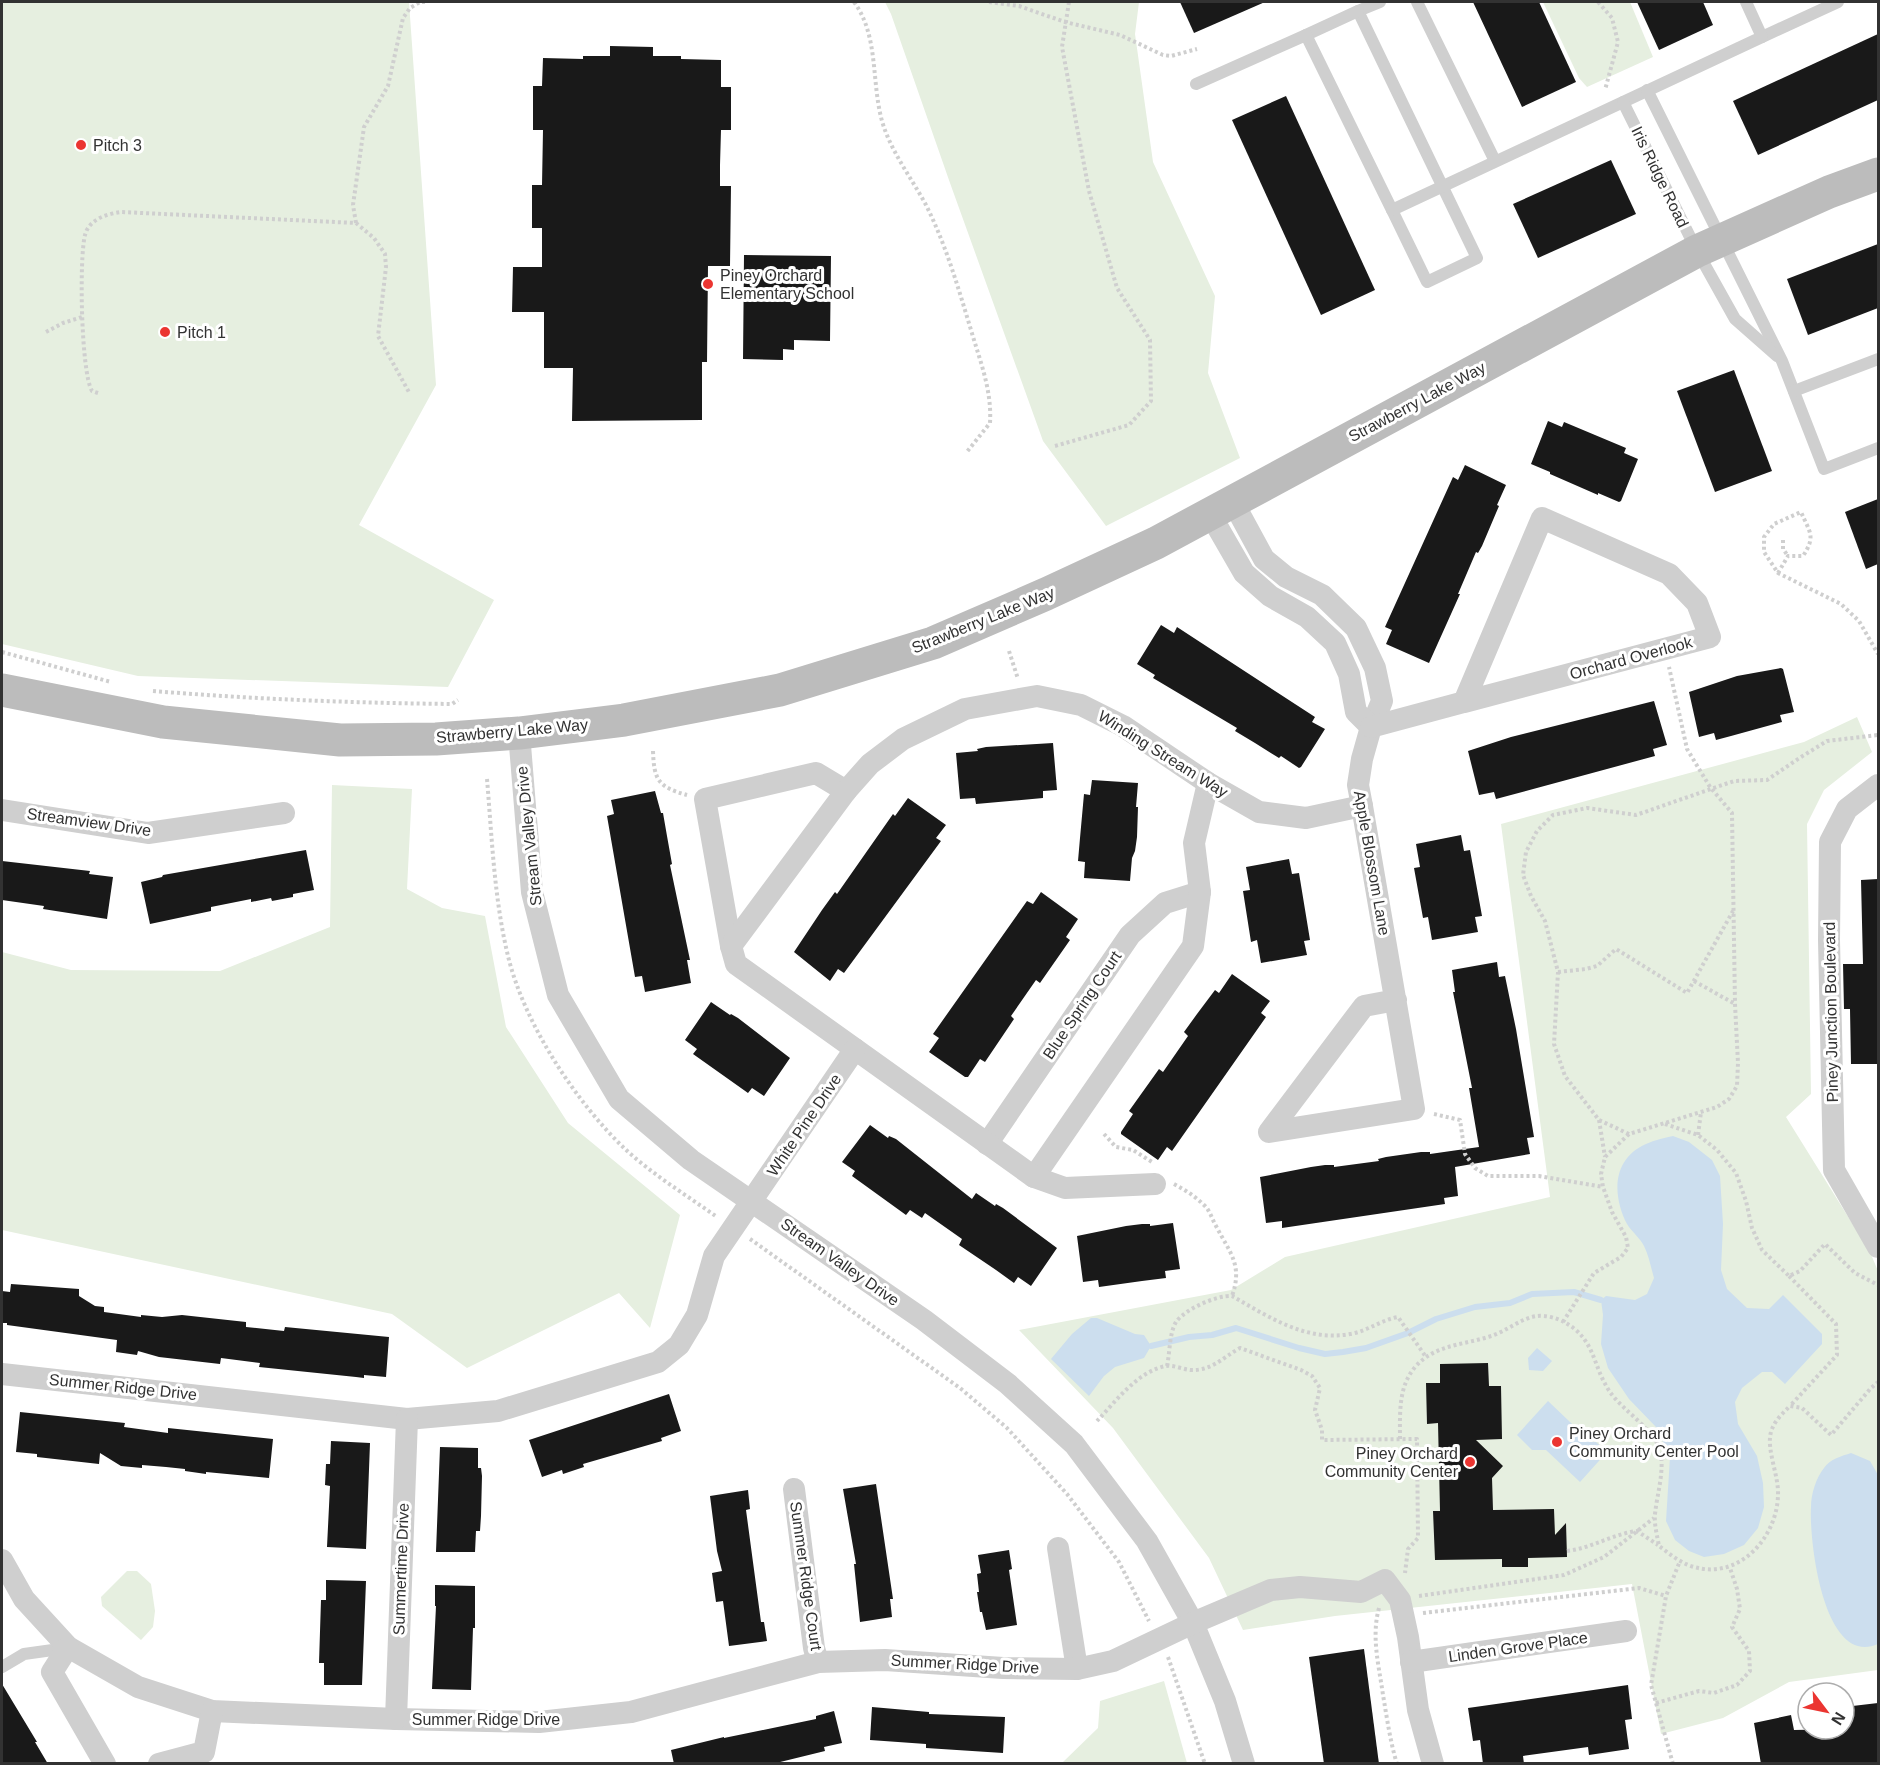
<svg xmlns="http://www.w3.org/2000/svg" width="1880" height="1765" font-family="Helvetica,sans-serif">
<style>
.green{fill:#e6efe0}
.water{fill:#ccdeee}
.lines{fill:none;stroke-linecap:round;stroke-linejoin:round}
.stream{stroke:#ccdeee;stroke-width:6}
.building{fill:#191919}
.path{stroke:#cfcfcf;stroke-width:4;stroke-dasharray:3 3;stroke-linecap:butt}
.lane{stroke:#cfcfcf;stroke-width:12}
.street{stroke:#cfcfcf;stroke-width:22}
.secondary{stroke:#bcbcbc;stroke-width:33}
.poi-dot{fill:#eb3531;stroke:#fff;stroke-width:2}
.labels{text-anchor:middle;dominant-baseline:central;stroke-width:6;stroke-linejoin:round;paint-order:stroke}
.poi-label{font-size:16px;fill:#323232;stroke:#fff;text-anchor:start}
.street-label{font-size:16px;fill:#323232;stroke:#fff}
</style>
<rect width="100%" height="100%" fill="#fff"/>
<g class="green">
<polygon points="2,2 409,2 436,385 359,525 494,600 448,687 138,676 2,644"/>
<polygon points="885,2 1139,2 1135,34 1153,162 1215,296 1208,373 1240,458 1106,526 1043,441 950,183 891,14"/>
<polygon points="1543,2 1630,2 1653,57 1587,87 1579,78"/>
<polygon points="1857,717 1872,752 1824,790 1807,824 1811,1094 1786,1117 1870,1252 1878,1271 1878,1670 1789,1682 1723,1718 1661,1734 1632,1584 1335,1616 1243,1630 1209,1558 1113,1428 1019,1330 1231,1290 1285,1257 1550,1197 1501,824 1804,742"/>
<polygon points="332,785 412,789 407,889 442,908 485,916 506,1027 568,1123 680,1215 650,1328 619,1293 467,1368 392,1314 2,1230 2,952 71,970 220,971 330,927"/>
<polygon points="127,1571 137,1571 151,1584 155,1611 153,1627 141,1640 102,1606 101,1597"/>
<polygon points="1164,1681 1187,1763 1062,1763 1098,1728 1100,1701"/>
</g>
<g class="water">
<path d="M1673,1136L1689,1142L1712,1160L1720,1176L1723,1224L1721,1270L1727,1289L1747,1308L1769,1309L1783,1295L1822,1334V1344L1785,1384L1772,1372H1762L1742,1388L1735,1402L1738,1424L1757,1456L1763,1483L1764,1507L1758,1528L1744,1545L1724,1554L1704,1557L1689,1551L1675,1540L1666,1521L1670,1457L1656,1427L1629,1399L1608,1368L1601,1344L1603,1315L1601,1300L1606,1296L1635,1300L1647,1294L1654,1278C1651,1268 1649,1256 1644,1246C1640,1238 1632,1232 1627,1224C1612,1195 1612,1159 1646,1144C1655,1140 1664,1138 1673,1136Z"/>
<polygon points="1091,1318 1097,1318 1135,1334 1144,1335 1151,1346 1144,1358 1115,1367 1104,1376 1089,1396 1051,1359 1072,1334"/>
<polygon points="1537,1348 1552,1361 1543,1371 1529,1370 1528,1358"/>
<polygon points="1548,1401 1591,1442 1596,1442 1607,1452 1580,1482 1546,1450 1532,1450 1517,1435"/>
<path d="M1851,1453L1870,1461L1878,1475V1644C1823,1668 1809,1539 1811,1507C1811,1494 1816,1478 1824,1468C1830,1459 1842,1456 1851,1453Z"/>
</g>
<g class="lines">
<polyline class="stream" points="1151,1346 1189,1337 1212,1335 1236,1328 1299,1348 1325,1354 1343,1352 1366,1348 1408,1333 1436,1319 1475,1307 1510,1303 1532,1294 1574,1292 1601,1300"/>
</g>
<g class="building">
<polygon points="1180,2 1265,2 1194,33"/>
<polygon points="1473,2 1539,2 1576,82 1522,107"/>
<polygon points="1637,2 1703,2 1713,25 1659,50"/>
<polygon points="1878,34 1878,100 1758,155 1733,101"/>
<polygon points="610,46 653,47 653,56 681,56 681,59 721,60 721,87 731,87 731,130 721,130 720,165 720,186 731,186 730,266 708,266 707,362 702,362 702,420 572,421 573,368 544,368 544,312 512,312 513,267 542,267 542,228 532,228 532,185 542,185 543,130 533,130 533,86 542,86 543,58 583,59 583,56 610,56"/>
<polygon points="1286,96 1375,290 1321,315 1232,120"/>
<polygon points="1611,160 1636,214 1538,258 1513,204"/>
<polygon points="1878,244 1878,308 1808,335 1787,279"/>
<polygon points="744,255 831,256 830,341 794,340 794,350 783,349 783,360 743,359"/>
<polygon points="1734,370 1772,471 1715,492 1677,391"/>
<polygon points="1548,421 1562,427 1564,422 1626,448 1624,453 1638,459 1621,501 1619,502 1598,493 1598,495 1550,474 1550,472 1531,464"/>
<polygon points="1465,465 1506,485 1497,505 1499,506 1496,513 1482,546 1478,553 1476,552 1458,594 1460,594 1429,663 1386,644 1392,630 1385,627 1453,477 1458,480"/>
<polygon points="1878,499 1878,564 1866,569 1845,512"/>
<polygon points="1161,625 1174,633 1177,627 1315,717 1312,722 1325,729 1301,767 1299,768 1281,756 1279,758 1255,743 1235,731 1237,728 1153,678 1155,675 1137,664"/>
<polygon points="1781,668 1783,669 1794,712 1780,715 1782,722 1731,736 1716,740 1714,733 1699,737 1689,692 1737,676"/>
<polygon points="1654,701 1667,745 1653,749 1655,756 1496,799 1494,792 1479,795 1468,751 1511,737"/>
<polygon points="1053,743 1057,790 1043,791 1043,798 976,804 975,798 960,799 956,753 978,751 977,749 986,747"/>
<polygon points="1092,780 1138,783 1136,807 1138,807 1137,837 1135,851 1132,858 1130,881 1084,878 1085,862 1078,861 1080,838 1084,794 1090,795"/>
<polygon points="655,791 661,813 663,813 667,836 672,864 670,865 690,960 687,960 691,983 645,992 642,976 635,977 607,816 614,814 611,800"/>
<polygon points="908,798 946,825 936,838 941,841 844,973 838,969 830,981 794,952 822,910 835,892 837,894 893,814 895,816"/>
<polygon points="1461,835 1464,851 1470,850 1482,916 1475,917 1478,932 1432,940 1428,917 1423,918 1414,868 1420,867 1416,844"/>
<polygon points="306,850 314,890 293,894 293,897 272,901 271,898 251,902 251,899 211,907 211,911 150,924 141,882 162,877 163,875"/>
<polygon points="1289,859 1292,874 1299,873 1310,940 1304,941 1307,955 1261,963 1257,940 1251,942 1243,891 1250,890 1246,867"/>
<polygon points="2,861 90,871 89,874 113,877 107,919 43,909 44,906 2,900"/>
<polygon points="1878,879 1878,1064 1851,1064 1850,1009 1844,1009 1843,964 1863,964 1861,880"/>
<polygon points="1041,892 1078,919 1066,937 1070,940 1040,983 1036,980 1011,1016 1014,1019 985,1062 980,1059 968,1077 965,1077 929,1052 939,1038 933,1034 1027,901 1033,904"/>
<polygon points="1497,962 1499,977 1505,976 1516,1029 1534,1137 1527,1138 1530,1154 1455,1167 1458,1196 1444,1198 1445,1204 1282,1228 1282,1221 1266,1223 1260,1177 1311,1167 1325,1165 1334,1165 1334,1167 1379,1161 1378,1159 1386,1157 1421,1152 1430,1152 1430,1154 1479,1147 1469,1088 1472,1088 1453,992 1455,992 1452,970"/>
<polygon points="1232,974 1270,1001 1261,1013 1266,1017 1172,1151 1167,1147 1158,1160 1121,1134 1121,1132 1133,1114 1129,1111 1159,1069 1163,1072 1188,1036 1184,1032 1197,1014 1215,990 1219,993"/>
<polygon points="711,1002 730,1015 731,1014 738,1018 790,1058 764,1096 752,1088 748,1093 693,1054 697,1049 685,1040"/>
<polygon points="870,1125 888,1138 889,1136 896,1139 972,1199 976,1193 995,1206 996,1204 1003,1208 1057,1248 1031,1286 1018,1277 1014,1283 996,1270 959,1245 962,1239 925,1213 922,1218 910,1210 906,1215 852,1176 855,1171 842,1162"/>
<polygon points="1173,1223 1180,1269 1165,1271 1166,1278 1142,1281 1099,1287 1098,1280 1083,1282 1077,1236 1126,1226 1142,1224 1150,1224 1150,1226"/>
<polygon points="11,1284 79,1289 79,1296 95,1306 104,1307 104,1312 141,1317 141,1315 162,1317 182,1315 246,1322 246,1327 284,1331 285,1327 389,1337 386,1377 364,1375 364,1378 356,1377 259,1367 260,1363 221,1358 220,1364 159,1357 138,1351 137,1355 116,1352 117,1340 7,1325 7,1323 2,1323 2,1291 10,1292"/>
<polygon points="1488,1363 1489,1386 1501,1386 1502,1439 1476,1440 1503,1466 1492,1478 1493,1510 1554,1509 1555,1535 1566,1523 1567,1557 1528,1558 1528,1567 1502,1567 1502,1559 1435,1560 1433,1511 1440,1511 1438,1423 1427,1424 1426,1383 1440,1383 1440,1364"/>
<polygon points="669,1394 681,1431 661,1438 662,1441 583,1464 584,1467 563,1474 562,1470 542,1477 529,1440"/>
<polygon points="20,1412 125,1423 124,1427 168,1433 168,1428 273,1439 269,1478 206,1472 206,1474 185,1471 185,1469 166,1467 142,1465 142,1468 121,1466 100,1453 99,1464 37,1457 37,1454 16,1452"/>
<polygon points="331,1441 370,1443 366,1549 327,1547 330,1486 325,1485 326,1464 330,1464"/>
<polygon points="440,1447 478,1448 478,1468 481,1468 482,1476 481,1516 480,1531 476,1531 475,1552 436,1552"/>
<polygon points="876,1484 893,1599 890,1599 892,1617 860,1622 854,1564 856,1564 843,1489"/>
<polygon points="748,1490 750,1509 746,1510 761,1622 764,1622 767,1641 729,1646 723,1601 716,1602 712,1573 722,1571 717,1551 710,1496"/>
<polygon points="1009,1550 1012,1569 1009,1570 1017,1625 986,1630 982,1612 980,1612 977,1592 979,1592 977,1574 981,1573 978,1555"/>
<polygon points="326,1580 366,1581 362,1685 324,1685 324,1663 319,1663 321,1600 326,1600"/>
<polygon points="435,1585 475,1586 475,1628 473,1628 471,1690 432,1689 436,1606 435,1606"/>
<polygon points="1364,1649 1379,1764 1324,1764 1309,1657"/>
<polygon points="2,1684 37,1742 35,1742 48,1764 2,1764"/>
<polygon points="1628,1685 1632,1719 1625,1720 1629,1749 1589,1755 1588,1747 1523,1756 1524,1764 1483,1764 1480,1740 1473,1741 1468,1708"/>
<polygon points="1878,1703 1878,1764 1761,1764 1754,1723 1791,1715 1794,1730 1844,1729 1844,1707"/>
<polygon points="872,1707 929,1712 929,1714 1005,1717 1003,1753 926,1748 926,1744 870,1740"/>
<polygon points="834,1711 842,1743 824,1747 825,1751 772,1764 674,1764 671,1750 724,1737 724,1738 816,1719 816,1716"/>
</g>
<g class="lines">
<g class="path">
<path d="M854,2C879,36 871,81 882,121C891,152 911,177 926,205C946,245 958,287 971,330C980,361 992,390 990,423L966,453"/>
<polyline points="989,2 1019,6 1065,22 1120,35 1163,55 1171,56 1197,49"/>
<polyline points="1598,2 1612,18 1618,42 1605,90"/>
<polyline points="356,223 353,205 364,127 388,86 403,18 410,8 420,2 428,2"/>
<polyline points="46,332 63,323 82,317"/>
<path d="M98,393L92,391C81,373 79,258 85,235C89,219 107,214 121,212L356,223L374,238L385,254L386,267L378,336L410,394"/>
<polyline points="1055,446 1129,425 1151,401 1150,340 1117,288 1089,191 1062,47 1069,2"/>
<polyline points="1783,540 1783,549 1788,556"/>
<path d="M1778,573L1788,556H1803C1816,536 1810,533 1801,512L1774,524L1764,537V552L1778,573L1841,604L1859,621L1878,654"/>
<polyline points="1009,651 1018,679"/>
<polyline points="2,652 111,682"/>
<path d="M153,691C253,699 352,703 452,704L458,700"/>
<path d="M653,751C654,780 658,787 687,795"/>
<path d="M487,779C492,838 494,898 508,956C524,1023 575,1101 625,1149C652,1174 686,1195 717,1217"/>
<polyline points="1558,972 1586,969 1597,966 1616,949 1687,993 1733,911"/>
<polyline points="1694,981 1735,1004"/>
<polyline points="1434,1114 1460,1120 1465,1154 1475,1168 1488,1176 1539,1176 1603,1187"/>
<polyline points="1599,1120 1605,1157"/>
<polyline points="1665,1124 1698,1135 1717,1150 1736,1173 1746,1201 1752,1228 1762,1250 1789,1276 1800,1271 1825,1244 1855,1273 1878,1285"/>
<polyline points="1104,1134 1116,1147 1133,1150 1152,1162"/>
<polyline points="1629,1134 1599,1120 1565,1076 1554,1044 1558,972 1545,921 1531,896 1523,875 1526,852 1537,831 1553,815 1587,808 1636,815 1734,781 1767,780 1801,757 1827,741 1878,735"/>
<polyline points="1698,1135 1701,1112"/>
<path d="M1174,1184C1185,1190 1195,1196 1205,1206C1210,1211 1212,1219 1216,1226C1230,1253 1243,1265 1232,1296"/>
<polyline points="750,1239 960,1388 1007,1428 1067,1494 1119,1562 1149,1621"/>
<polyline points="1789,1276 1836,1324 1837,1355 1790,1406"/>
<polyline points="1563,1322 1594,1273 1621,1257 1628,1248 1626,1237 1612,1212 1603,1187 1601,1174 1605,1157 1629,1134 1717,1107 1729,1099 1737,1086 1738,1063 1735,1004 1732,813 1710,787 1687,749 1669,667"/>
<path d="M1167,1366C1170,1353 1169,1334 1176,1322C1185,1309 1217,1295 1232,1296C1269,1317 1306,1342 1350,1334C1368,1331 1381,1320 1398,1317L1426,1357"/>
<path d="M1097,1421C1116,1401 1138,1371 1166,1366C1174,1365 1182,1369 1190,1370C1212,1371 1222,1358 1240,1348L1301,1370L1312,1376L1320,1388L1315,1410L1322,1430V1440L1417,1439L1418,1538L1408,1549L1405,1573"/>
<path d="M1400,1439C1400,1413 1398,1386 1416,1366C1436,1344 1465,1345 1491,1336C1507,1331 1521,1318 1537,1316C1545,1315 1557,1318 1564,1322C1596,1339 1592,1366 1610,1392C1623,1411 1654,1429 1660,1450C1665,1470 1657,1494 1655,1514C1654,1524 1657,1535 1659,1546C1670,1554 1680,1563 1694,1567C1739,1580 1777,1538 1778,1495C1779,1476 1766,1449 1771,1432C1774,1421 1783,1413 1790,1406L1802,1408L1831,1435L1871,1388L1878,1382"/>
<path d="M1567,1551C1592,1548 1613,1534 1637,1531L1658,1545"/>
<polyline points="1419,1596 1564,1575 1604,1557 1654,1518"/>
<path d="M1379,1608C1371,1637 1379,1666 1383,1695C1387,1718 1390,1741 1397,1764"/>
<polyline points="1423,1613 1639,1588 1666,1596"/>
<polyline points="1168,1657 1205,1764"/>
<polyline points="1656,1703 1699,1691 1714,1693 1737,1685 1750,1671 1749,1651 1732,1627 1740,1609 1737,1589 1730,1568"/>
<polyline points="1673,1764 1651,1685 1666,1596 1680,1561"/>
</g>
<g class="lane">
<polyline points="1380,2 1358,11 1477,258 1427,282 1392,210"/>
<polyline points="1417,2 1495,161"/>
<polyline points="1306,35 1358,11"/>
<polyline points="1762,37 1838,2"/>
<polyline points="1196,84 1306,35 1392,210 1762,37 1746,2"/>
<polyline points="1647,90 1782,361 1824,469 1878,448"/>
<polyline points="1623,102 1697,251 1735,319 1777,356"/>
<polyline points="1794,391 1878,359"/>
<polyline points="2,1667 24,1654 67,1648"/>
</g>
<g class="street">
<polyline points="1233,502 1264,559 1286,577 1322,595 1356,628 1375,668 1382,701 1371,727 1362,759 1358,785 1362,806 1414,1109 1269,1132 1364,1006 1396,1000"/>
<polyline points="1210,514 1244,573 1270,596 1307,617 1335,643 1349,674 1356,712 1371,727"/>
<polyline points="1371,727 1464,702 1542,518 1669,574 1697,603 1710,637 1464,702"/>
<polyline points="519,733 532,892 558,995 619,1099 691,1160 924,1320 1008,1384 1074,1444 1147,1541 1193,1623 1225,1701 1244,1764"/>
<polyline points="1878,785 1847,809 1830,842 1829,940 1834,1170 1878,1247"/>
<polyline points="2,810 148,833 284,813"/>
<polyline points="731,946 705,799 816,773 846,791"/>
<polyline points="987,1144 1130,935 1165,903 1200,892"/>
<polyline points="1034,1177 1193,946 1200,892 1194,843 1208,783"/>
<polyline points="1155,1184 1065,1188 1034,1177 736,964 731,946 846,791 870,764 903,739 965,709 1037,696 1081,705 1123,726 1208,783 1259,812 1306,818 1362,806"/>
<polyline points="2,1374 407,1419 498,1411 658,1362 679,1345 697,1315 714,1256 855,1049"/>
<polyline points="794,1489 814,1648 818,1662"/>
<polyline points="1058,1548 1077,1669"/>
<polyline points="2,1560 24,1599 68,1647 138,1687 212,1711 396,1719 539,1722 631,1712 818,1662 885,1660 1003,1668 1077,1669 1113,1661 1193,1623 1271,1590 1300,1587 1361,1592 1385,1580 1400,1600 1408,1637 1418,1710 1433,1764"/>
<polyline points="68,1647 52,1672 105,1764"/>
<polyline points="1411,1662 1626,1631"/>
<polyline points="396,1719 407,1419"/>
<polyline points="159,1764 204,1752 212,1711"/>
</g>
<polyline class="secondary" points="2,690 163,722 340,740 436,739 519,733 624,720 780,690 933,643 1046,594 1156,543 1697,251 1829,192 1878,174"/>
</g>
<g class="poi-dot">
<circle cx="81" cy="145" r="6"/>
<circle cx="708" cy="284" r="6"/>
<circle cx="165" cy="332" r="6"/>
<circle cx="1557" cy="1442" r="6"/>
<circle cx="1470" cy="1462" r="6"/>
</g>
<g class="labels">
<g class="poi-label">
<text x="93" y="145">Pitch 3</text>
<text x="720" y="275">Piney Orchard<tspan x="720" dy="18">Elementary School</tspan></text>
<text x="177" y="332">Pitch 1</text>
<text x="1569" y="1433">Piney Orchard<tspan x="1569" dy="18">Community Center Pool</tspan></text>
<text x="1458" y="1453" text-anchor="end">Piney Orchard<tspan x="1458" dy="18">Community Center</tspan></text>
</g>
<g class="street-label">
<text transform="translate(1660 177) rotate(64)">Iris Ridge Road</text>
<text transform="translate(1417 402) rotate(-28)">Strawberry Lake Way</text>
<text transform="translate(983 620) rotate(-22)">Strawberry Lake Way</text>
<text transform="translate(1631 658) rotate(-15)">Orchard Overlook</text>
<text transform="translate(512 731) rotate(-5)">Strawberry Lake Way</text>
<text transform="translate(1163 754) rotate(32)">Winding Stream Way</text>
<text transform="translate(89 822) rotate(8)">Streamview Drive</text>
<text transform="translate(529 836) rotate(-96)">Stream Valley Drive</text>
<text transform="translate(1372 863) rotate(80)">Apple Blossom Lane</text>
<text transform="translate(1082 1005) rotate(-56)">Blue Spring Court</text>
<text transform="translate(1831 1012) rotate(-91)">Piney Junction Boulevard</text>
<text transform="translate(804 1125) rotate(-56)">White Pine Drive</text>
<text transform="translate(840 1262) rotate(35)">Stream Valley Drive</text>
<text transform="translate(123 1387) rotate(6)">Summer Ridge Drive</text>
<text transform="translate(401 1569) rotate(-88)">Summertime Drive</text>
<text transform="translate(806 1576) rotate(82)">Summer Ridge Court</text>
<text transform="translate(1518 1647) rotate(-8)">Linden Grove Place</text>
<text transform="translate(965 1664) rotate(3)">Summer Ridge Drive</text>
<text x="486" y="1719">Summer Ridge Drive</text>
</g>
</g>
<rect width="1880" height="1765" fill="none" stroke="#323232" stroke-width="6"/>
<g transform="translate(1826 1711) rotate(122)"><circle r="28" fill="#ffffff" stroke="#adadad" stroke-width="1.5"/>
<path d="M0-4.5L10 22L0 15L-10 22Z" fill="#eb3531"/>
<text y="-9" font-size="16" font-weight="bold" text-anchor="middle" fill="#323232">N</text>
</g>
</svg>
